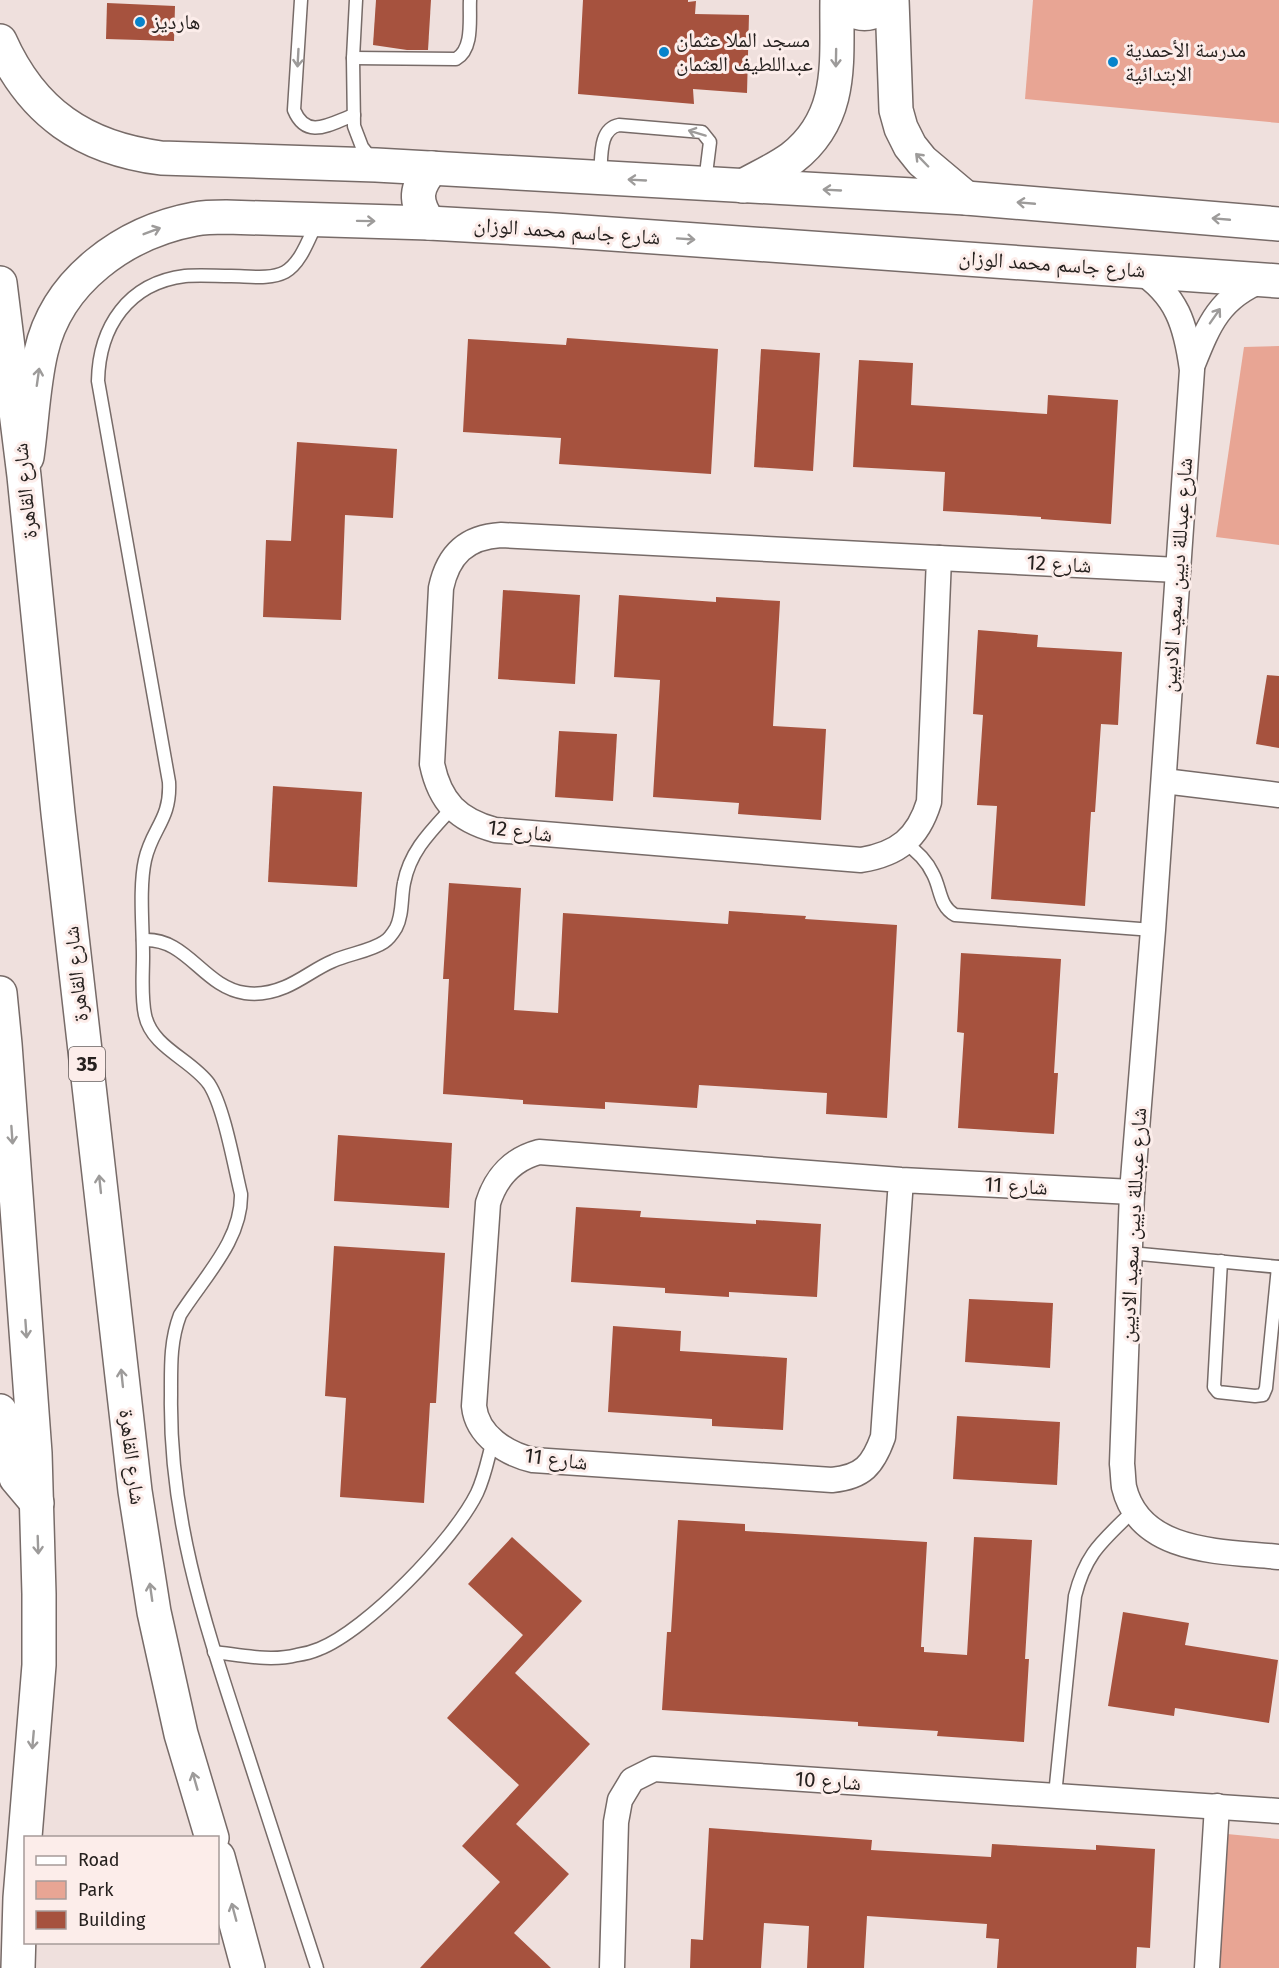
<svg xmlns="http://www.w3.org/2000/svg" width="1279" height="1968" font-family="'Fira Sans','Noto Naskh Arabic',sans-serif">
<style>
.green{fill:#e8a594}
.building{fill:#a6523e}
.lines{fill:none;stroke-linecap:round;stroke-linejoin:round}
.lane-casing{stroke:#776b68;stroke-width:15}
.street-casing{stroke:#776b68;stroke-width:27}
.secondary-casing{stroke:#776b68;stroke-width:36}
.primary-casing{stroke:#776b68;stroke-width:36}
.lane{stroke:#fff;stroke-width:12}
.street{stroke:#fff;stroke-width:24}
.secondary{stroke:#fff;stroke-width:33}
.primary{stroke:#fff;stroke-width:33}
.oneway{stroke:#9d9b9a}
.poi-dot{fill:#0783cb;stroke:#fcedea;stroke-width:2}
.labels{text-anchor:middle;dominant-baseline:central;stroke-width:6;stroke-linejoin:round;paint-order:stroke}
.shield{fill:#fcedea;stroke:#665e5c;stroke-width:1.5}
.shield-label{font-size:20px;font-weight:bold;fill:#26211f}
.poi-label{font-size:21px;fill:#26211f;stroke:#fcedea;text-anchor:start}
.street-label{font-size:21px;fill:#26211f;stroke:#fcedea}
</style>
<rect width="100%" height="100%" fill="#efe0dd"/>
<g class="green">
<polygon points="1033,0 1279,0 1279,123 1025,99"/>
<polygon points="1279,346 1279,545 1216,537 1244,347"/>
<polygon points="1227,1834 1279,1839 1279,1968 1217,1968"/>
</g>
<g class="building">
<polygon points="376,0 431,0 428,50 407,50 373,45"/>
<polygon points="583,0 688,0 688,2 696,1 695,14 749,15 747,93 693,89 694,104 578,94"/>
<polygon points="107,3 175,6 174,41 106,39"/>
<polygon points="567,338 718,349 711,474 559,464 561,438 463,432 468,339 566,345"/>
<polygon points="761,349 820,353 813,471 754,467"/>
<polygon points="859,360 913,363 911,405 1047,414 1048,395 1118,400 1111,524 1041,519 1041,517 943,511 945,472 853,467"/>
<polygon points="297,442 397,449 393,518 345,515 341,620 263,617 266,540 291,541"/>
<polygon points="503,590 580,595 575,684 498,679"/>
<polygon points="619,595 716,602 716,597 780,601 773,726 826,729 821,820 738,814 739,803 653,797 660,680 614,677"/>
<polygon points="978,630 1038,635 1037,647 1122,652 1118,725 1101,724 1095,812 1091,812 1085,906 991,899 997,806 977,805 983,715 973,714"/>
<polygon points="1267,675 1279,676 1279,748 1256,744"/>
<polygon points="559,731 617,734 613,801 555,797"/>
<polygon points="273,786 362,792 357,887 268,882"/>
<polygon points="449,883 521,888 514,1010 558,1013 563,913 728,924 729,911 806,916 805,919 897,925 887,1118 826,1114 827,1093 699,1085 697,1108 605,1102 605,1109 523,1104 523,1100 443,1094 449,979 443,979"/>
<polygon points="961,953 1061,959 1054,1073 1058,1073 1054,1134 958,1128 964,1033 957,1032"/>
<polygon points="338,1135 452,1143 449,1208 334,1201"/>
<polygon points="576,1207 641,1211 640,1217 756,1224 756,1220 821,1224 817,1297 729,1292 729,1297 665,1293 665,1288 571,1282"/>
<polygon points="334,1246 445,1253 436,1403 430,1403 424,1503 340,1497 346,1398 325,1396"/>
<polygon points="969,1299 1053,1303 1050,1368 965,1362"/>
<polygon points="613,1326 681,1331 680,1351 787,1358 783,1430 712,1426 712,1419 608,1412"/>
<polygon points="957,1416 1060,1422 1057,1485 953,1479"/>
<polygon points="678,1520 745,1524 745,1531 927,1542 921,1647 924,1647 924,1652 967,1655 974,1537 1032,1540 1025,1659 1029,1659 1024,1742 937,1736 938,1731 858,1726 858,1722 662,1710 667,1632 671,1632"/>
<polygon points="512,1537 582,1601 515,1673 590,1744 516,1824 569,1874 514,1933 551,1968 420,1968 500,1882 462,1846 519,1785 447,1718 523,1635 468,1584"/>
<polygon points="1123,1612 1189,1623 1185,1645 1278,1660 1269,1723 1175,1708 1174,1716 1108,1706"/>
<polygon points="709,1828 872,1840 871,1850 991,1857 992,1844 1096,1850 1096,1845 1155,1849 1150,1948 1137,1947 1136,1968 997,1968 999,1939 986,1938 987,1924 867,1916 864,1968 807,1968 809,1926 764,1923 761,1968 690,1968 691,1939 703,1940"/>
</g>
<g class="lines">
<g class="lane-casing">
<g id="lane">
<path d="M301,0L294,110C307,141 331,123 354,115"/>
<polyline points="356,0 353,58 354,126 362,147 373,161"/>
<path d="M353,58L456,59C474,49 469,18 470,0"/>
<path d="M600,176C602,159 598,129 619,125L702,132L710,142L705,182"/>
<path d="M905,843C917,851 927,861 933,874C941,889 939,906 955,915L1153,930"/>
<path d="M143,940C187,937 203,987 245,993C258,995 273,992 285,987C302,980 316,968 333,961C348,954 371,951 384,942C389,939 393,933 396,928C403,915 401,897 404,883C410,851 431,831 452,808"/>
<polyline points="1130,1253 1279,1267"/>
<polyline points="1221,1261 1214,1387 1218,1392 1255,1396 1263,1395 1266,1388 1278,1267"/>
<path d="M214,1652C241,1655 270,1662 297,1655C304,1654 312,1652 319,1649C367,1630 454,1540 477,1493C485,1476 488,1458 493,1440"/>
<path d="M1055,1795L1075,1596C1086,1552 1103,1541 1134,1510"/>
<path d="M317,1968C291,1889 265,1810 240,1731C203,1618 169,1515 171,1395C171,1367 170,1341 180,1315C204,1277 242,1240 241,1194C234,1165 224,1107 209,1084C191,1059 152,1048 145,1015C141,996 143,975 143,956C143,927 139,887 145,860C152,828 171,820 169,782L98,381C99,327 128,283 185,276C200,275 216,276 231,276C248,276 270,280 285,272C301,263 309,238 317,222"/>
</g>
</g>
<g class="street-casing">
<g id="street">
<path d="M1138,270C1177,295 1186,325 1192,370L1153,930L1132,1192L1122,1464C1123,1472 1123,1480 1124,1487C1140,1555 1225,1551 1279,1557"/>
<path d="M1193,364C1209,324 1220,297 1263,280"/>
<path d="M501,535L939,558L929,802C918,838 898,854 861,860L495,830C458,820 440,802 432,764L441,588C448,555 466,537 501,535Z"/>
<polyline points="939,558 1178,570"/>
<polyline points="1164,781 1279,795"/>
<path d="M901,1180L883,1437C873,1465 863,1477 832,1480L533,1460C507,1454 477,1436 474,1406L488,1203C496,1177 513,1159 539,1152L901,1180L1132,1192"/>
<polyline points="612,1968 616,1822 620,1800 632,1780 654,1769 1279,1811"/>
<polyline points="1207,1968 1217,1806"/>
</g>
</g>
<g class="secondary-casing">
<g id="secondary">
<path d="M841,0C853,18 876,18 888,0"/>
<polyline points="892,0 896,110 901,128 910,146 922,161 966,198"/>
<path d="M0,41C32,113 84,148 161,158L376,165L966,198L1279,224"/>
<path d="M743,186C759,177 777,169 792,158C845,117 836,60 837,0"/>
<path d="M429,223C414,201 415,188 432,168"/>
<path d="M27,457C32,422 33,386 41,352C57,280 125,232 195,219C205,217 216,217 226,217L429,223L555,230L1279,281"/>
<polyline points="0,1411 12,1448 16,1478 37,1503"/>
</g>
</g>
<g class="primary-casing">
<g id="primary">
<polyline points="0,283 24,476 58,813 135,1491 154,1612 181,1734 212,1838"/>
<polyline points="0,993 5,1044 35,1453 39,1594 39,1665 20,1898 18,1968"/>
<polyline points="218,1857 248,1968"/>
</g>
</g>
<use href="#lane" class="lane"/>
<use href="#street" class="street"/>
<use href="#secondary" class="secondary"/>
<use href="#primary" class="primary"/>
</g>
<defs><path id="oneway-shaft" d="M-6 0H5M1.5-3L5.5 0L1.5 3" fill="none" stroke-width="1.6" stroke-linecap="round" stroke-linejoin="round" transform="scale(1.5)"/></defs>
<g class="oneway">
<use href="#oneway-shaft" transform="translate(298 58) rotate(93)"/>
<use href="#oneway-shaft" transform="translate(836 58) rotate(91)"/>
<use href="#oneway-shaft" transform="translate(697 133) rotate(-163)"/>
<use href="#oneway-shaft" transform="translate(922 160) rotate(-134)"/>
<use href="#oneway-shaft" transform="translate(637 180) rotate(-177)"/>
<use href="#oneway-shaft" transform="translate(832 190) rotate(-177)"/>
<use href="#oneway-shaft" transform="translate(1026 203) rotate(-175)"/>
<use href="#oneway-shaft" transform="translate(1221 219) rotate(-175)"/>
<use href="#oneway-shaft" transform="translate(366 221) rotate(1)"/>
<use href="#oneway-shaft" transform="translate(152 231) rotate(-21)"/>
<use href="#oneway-shaft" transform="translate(686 239) rotate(4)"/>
<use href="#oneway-shaft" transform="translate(1215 316) rotate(-55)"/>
<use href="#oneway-shaft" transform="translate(38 377) rotate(-82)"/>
<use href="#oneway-shaft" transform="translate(12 1135) rotate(86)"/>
<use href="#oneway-shaft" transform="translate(100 1184) rotate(-96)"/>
<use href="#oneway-shaft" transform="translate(26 1329) rotate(86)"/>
<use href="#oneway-shaft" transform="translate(122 1378) rotate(-96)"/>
<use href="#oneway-shaft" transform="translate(38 1545) rotate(88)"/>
<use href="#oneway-shaft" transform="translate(151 1592) rotate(-98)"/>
<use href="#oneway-shaft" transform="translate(33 1740) rotate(95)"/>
<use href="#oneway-shaft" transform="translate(195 1781) rotate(-106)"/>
<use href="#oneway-shaft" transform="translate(234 1912) rotate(-105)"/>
</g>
<g class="poi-dot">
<circle cx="140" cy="22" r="6"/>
<circle cx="664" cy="52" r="6"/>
<circle cx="1113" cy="62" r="6"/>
</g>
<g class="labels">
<rect class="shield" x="69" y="1047" width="36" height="34" rx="4.5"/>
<g class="shield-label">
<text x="87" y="1064">35</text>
</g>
<g class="poi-label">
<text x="152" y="22">هارديز</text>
<text x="676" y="40">مسجد الملا عثمان<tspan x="676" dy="24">عبداللطيف العثمان</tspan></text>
<text x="1125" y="50">مدرسة الأحمدية<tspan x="1125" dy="24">الابتدائية</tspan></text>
</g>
<g class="street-label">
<text transform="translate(567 231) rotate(4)">شارع جاسم محمد الوزان</text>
<text transform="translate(1052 264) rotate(4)">شارع جاسم محمد الوزان</text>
<text transform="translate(25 491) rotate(-96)">شارع القاهرة</text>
<text transform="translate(1059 564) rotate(3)">شارع 12</text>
<text transform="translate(1177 575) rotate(-86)">شارع عبدللة ديين سعيد الاديين</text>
<text transform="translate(520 831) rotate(7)">شارع 12</text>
<text transform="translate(76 974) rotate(-96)">شارع القاهرة</text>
<text transform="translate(1016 1186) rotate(3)">شارع 11</text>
<text transform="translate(1133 1225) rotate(-87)">شارع عبدللة ديين سعيد الاديين</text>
<text transform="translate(132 1457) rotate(83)">شارع القاهرة</text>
<text transform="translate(556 1459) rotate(7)">شارع 11</text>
<text transform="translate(828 1781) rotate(4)">شارع 10</text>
</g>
</g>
<rect x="24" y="1836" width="195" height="108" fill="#fcedea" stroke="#a69b99" stroke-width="1.5"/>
<rect x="36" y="1856" width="30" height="9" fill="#ffffff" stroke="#a69b99" stroke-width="1.5"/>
<text x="78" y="1866" font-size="18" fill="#26211f">Road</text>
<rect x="36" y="1881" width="30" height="18" fill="#e8a594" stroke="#a69b99" stroke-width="1.5"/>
<text x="78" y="1896" font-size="18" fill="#26211f">Park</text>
<rect x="36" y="1911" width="30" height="18" fill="#a6523e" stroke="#a69b99" stroke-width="1.5"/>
<text x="78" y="1926" font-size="18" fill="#26211f">Building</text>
</svg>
